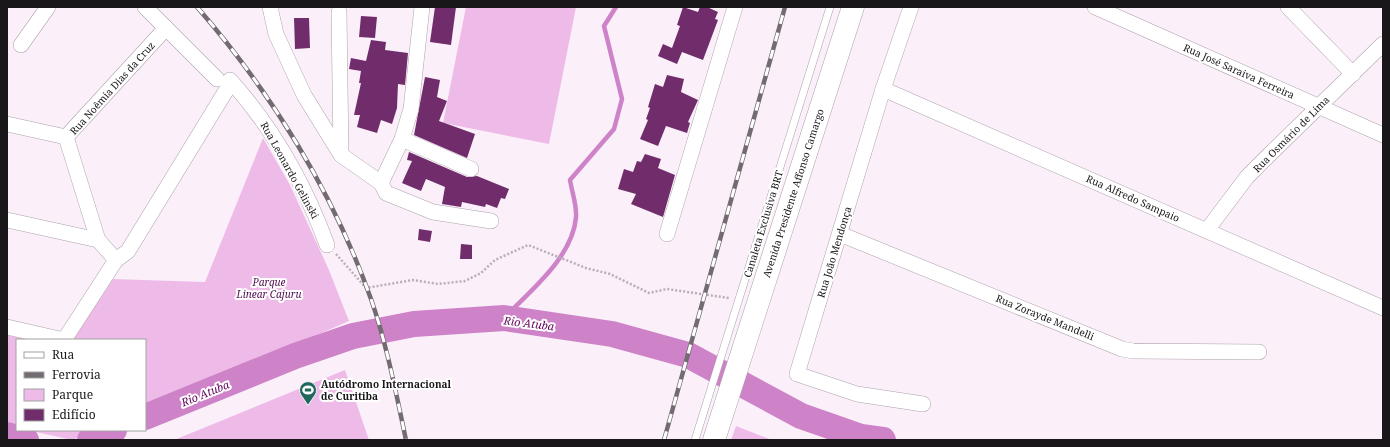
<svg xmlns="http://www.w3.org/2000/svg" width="1390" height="447" font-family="'Noto Serif',serif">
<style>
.green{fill:#eebbe8}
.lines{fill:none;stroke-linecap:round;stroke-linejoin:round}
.stream{stroke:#ce82c7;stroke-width:4.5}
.river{stroke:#ce82c7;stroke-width:26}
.building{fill:#712c6c}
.lane-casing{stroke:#aca2ab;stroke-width:8}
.street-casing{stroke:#aca2ab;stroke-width:16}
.primary-casing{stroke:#aca2ab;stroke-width:23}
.path{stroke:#b7afb7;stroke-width:2.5;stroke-dasharray:2 2;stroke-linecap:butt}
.lane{stroke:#fff;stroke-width:7}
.street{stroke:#fff;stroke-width:15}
.primary{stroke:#fff;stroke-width:22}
.rail-casing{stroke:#726c72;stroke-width:4.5}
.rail{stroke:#fff;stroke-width:3;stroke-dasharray:9;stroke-linecap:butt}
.labels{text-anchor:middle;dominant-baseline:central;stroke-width:4;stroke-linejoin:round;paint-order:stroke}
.street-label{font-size:10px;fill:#1a171a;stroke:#fff}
.park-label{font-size:10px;font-style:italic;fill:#500a4d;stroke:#fff}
.poi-label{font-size:10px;font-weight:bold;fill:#1a171a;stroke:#fff;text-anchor:start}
.water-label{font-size:11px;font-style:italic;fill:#62005e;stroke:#fff}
</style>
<rect width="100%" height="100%" fill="#fbf0fa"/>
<g class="green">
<polygon points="466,7 576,7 549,144 443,123"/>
<polygon points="263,138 290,185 329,270 349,321 145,410 145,340 73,340 113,279 205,282"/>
<polygon points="7,335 28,340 17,340 17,428 7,426"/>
<polygon points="345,370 369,440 174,440"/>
<polygon points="736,426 772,440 731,440"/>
<polygon points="27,430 98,430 72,440"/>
</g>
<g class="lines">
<path class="stream" d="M504,318C530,291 573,257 576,217C577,206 572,192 570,180L614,129L622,99L604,26L616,7"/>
<g class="river">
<polyline points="145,417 295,356 353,336 414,324 504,318 612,334 688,355 801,416 861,437 883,440"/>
<polyline points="7,435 26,440"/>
<polyline points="90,440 114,430"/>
</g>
</g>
<g class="building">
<polygon points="435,7 456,7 451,45 430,42"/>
<polygon points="683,7 698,12 700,7 707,7 718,12 715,19 718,20 703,60 682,52 677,64 658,56 663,44 672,48 680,26 677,25"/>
<polygon points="361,16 377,17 375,38 359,37"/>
<polygon points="294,18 309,18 310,48 295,49"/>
<polygon points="371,40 386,42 385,50 408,53 405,85 398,84 397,108 392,124 381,120 377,133 357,127 360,115 354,115 361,83 359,83 361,71 349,69 351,58 366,61"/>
<polygon points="667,75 684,79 681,92 698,100 688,122 690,123 687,133 666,126 658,146 640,139 648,120 646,119 650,108 648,107 655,84 663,87"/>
<polygon points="425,77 440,80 437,97 447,101 439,121 475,134 467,158 414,135"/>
<polygon points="409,152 467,177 477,176 509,189 505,199 501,198 497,208 486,204 485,207 462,202 461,207 442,204 445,187 426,179 421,191 402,183 412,161 407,160"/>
<polygon points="645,154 661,159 658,168 675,175 663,217 631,204 636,194 618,189 624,169 633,172 637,161 641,162"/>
<polygon points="419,229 432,231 430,242 418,240"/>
<polygon points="461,244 472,245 472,259 460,259"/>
</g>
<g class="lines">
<g class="lane-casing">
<polyline id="lane" points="695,440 830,7"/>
</g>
<g class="street-casing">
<g id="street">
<polyline points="145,7 217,79"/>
<polyline points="270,7 276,34 304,95 341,155 381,183"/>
<polyline points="422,7 411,109 402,139 381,183 386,193 433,212 491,221"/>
<polyline points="911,7 883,89 797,374 857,394 923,404"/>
<polyline points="1095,7 1383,135"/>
<polyline points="1288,7 1353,74"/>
<polyline points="339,12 341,154"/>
<polyline points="21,45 48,7"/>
<path d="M230,80C273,128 305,185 327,245"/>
<polyline points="883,89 1383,308"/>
<polyline points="7,124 66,137"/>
<polyline points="402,139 471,169"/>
<polyline points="7,220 98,240"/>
<polyline points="1207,230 1247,177 1270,154 1383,44"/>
<polyline points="667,234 735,7"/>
<polyline points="840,234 1122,349 1133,351 1259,352"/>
<polyline points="116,260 98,240 66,137 166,28"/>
<polyline points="7,327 64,340"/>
<polyline points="64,340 116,260 128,251 227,89"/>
</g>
</g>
<g class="primary-casing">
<polyline id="primary" points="714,440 853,7"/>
</g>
<polyline class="path" points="336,254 366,288 413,280 438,284 465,281 481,273 495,260 528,245 586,268 610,274 649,293 667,289 729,298"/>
<use href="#lane" class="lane"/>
<use href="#street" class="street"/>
<use href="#primary" class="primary"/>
<g class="rail-casing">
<g id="rail">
<path d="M197,7C271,92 333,192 371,299C387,345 396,393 406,440"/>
<polyline points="664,440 785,7"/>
</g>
</g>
<use href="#rail" class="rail"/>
</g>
<defs>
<g id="stadium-pin" transform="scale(0.9)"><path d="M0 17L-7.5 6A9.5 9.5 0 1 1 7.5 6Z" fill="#20675c" stroke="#fff"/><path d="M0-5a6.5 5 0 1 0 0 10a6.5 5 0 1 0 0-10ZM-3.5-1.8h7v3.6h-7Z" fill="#fff"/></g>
</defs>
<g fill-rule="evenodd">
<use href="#stadium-pin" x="308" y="390"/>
</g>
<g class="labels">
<g class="street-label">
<text transform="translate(1239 71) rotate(24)">Rua José Saraiva Ferreira</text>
<text transform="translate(112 88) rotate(-48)">Rua Noêmia Dias da Cruz</text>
<text transform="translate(1291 134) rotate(-45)">Rua Osmário de Lima</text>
<text transform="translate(290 170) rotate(61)">Rua Leonardo Gelinski</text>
<text transform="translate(793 193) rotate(-72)">Avenida Presidente Affonso Camargo</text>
<text transform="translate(1133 198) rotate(24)">Rua Alfredo Sampaio</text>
<text transform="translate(763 224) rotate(-73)">Canaleta Exclusiva BRT</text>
<text transform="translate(834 252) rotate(-73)">Rua João Mendonça</text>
<text transform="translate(1045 317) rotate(22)">Rua Zorayde Mandelli</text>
</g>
<g class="park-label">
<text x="269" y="282">Parque<tspan x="269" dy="12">Linear Cajuru</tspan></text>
</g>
<g class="poi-label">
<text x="321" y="384">Autódromo Internacional<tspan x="321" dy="12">de Curitiba</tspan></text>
</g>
<g class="water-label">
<text transform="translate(529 323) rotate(7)">Rio Atuba</text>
<text transform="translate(205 393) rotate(-22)">Rio Atuba</text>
</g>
</g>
<rect width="1390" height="447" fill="none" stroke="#1a171a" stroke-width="16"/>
<rect x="16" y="339" width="130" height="92" fill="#ffffff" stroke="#a3a2a3"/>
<rect x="24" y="352" width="20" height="6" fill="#ffffff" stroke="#a3a2a3"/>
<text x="52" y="359" font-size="12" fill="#1a171a">Rua</text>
<rect x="24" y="372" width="20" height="6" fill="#726c72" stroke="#a3a2a3"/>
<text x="52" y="379" font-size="12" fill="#1a171a">Ferrovia</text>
<rect x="24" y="389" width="20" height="12" fill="#eebbe8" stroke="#a3a2a3"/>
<text x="52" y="399" font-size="12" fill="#1a171a">Parque</text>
<rect x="24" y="409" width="20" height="12" fill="#712c6c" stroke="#a3a2a3"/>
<text x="52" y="419" font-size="12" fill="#1a171a">Edifício</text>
</svg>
